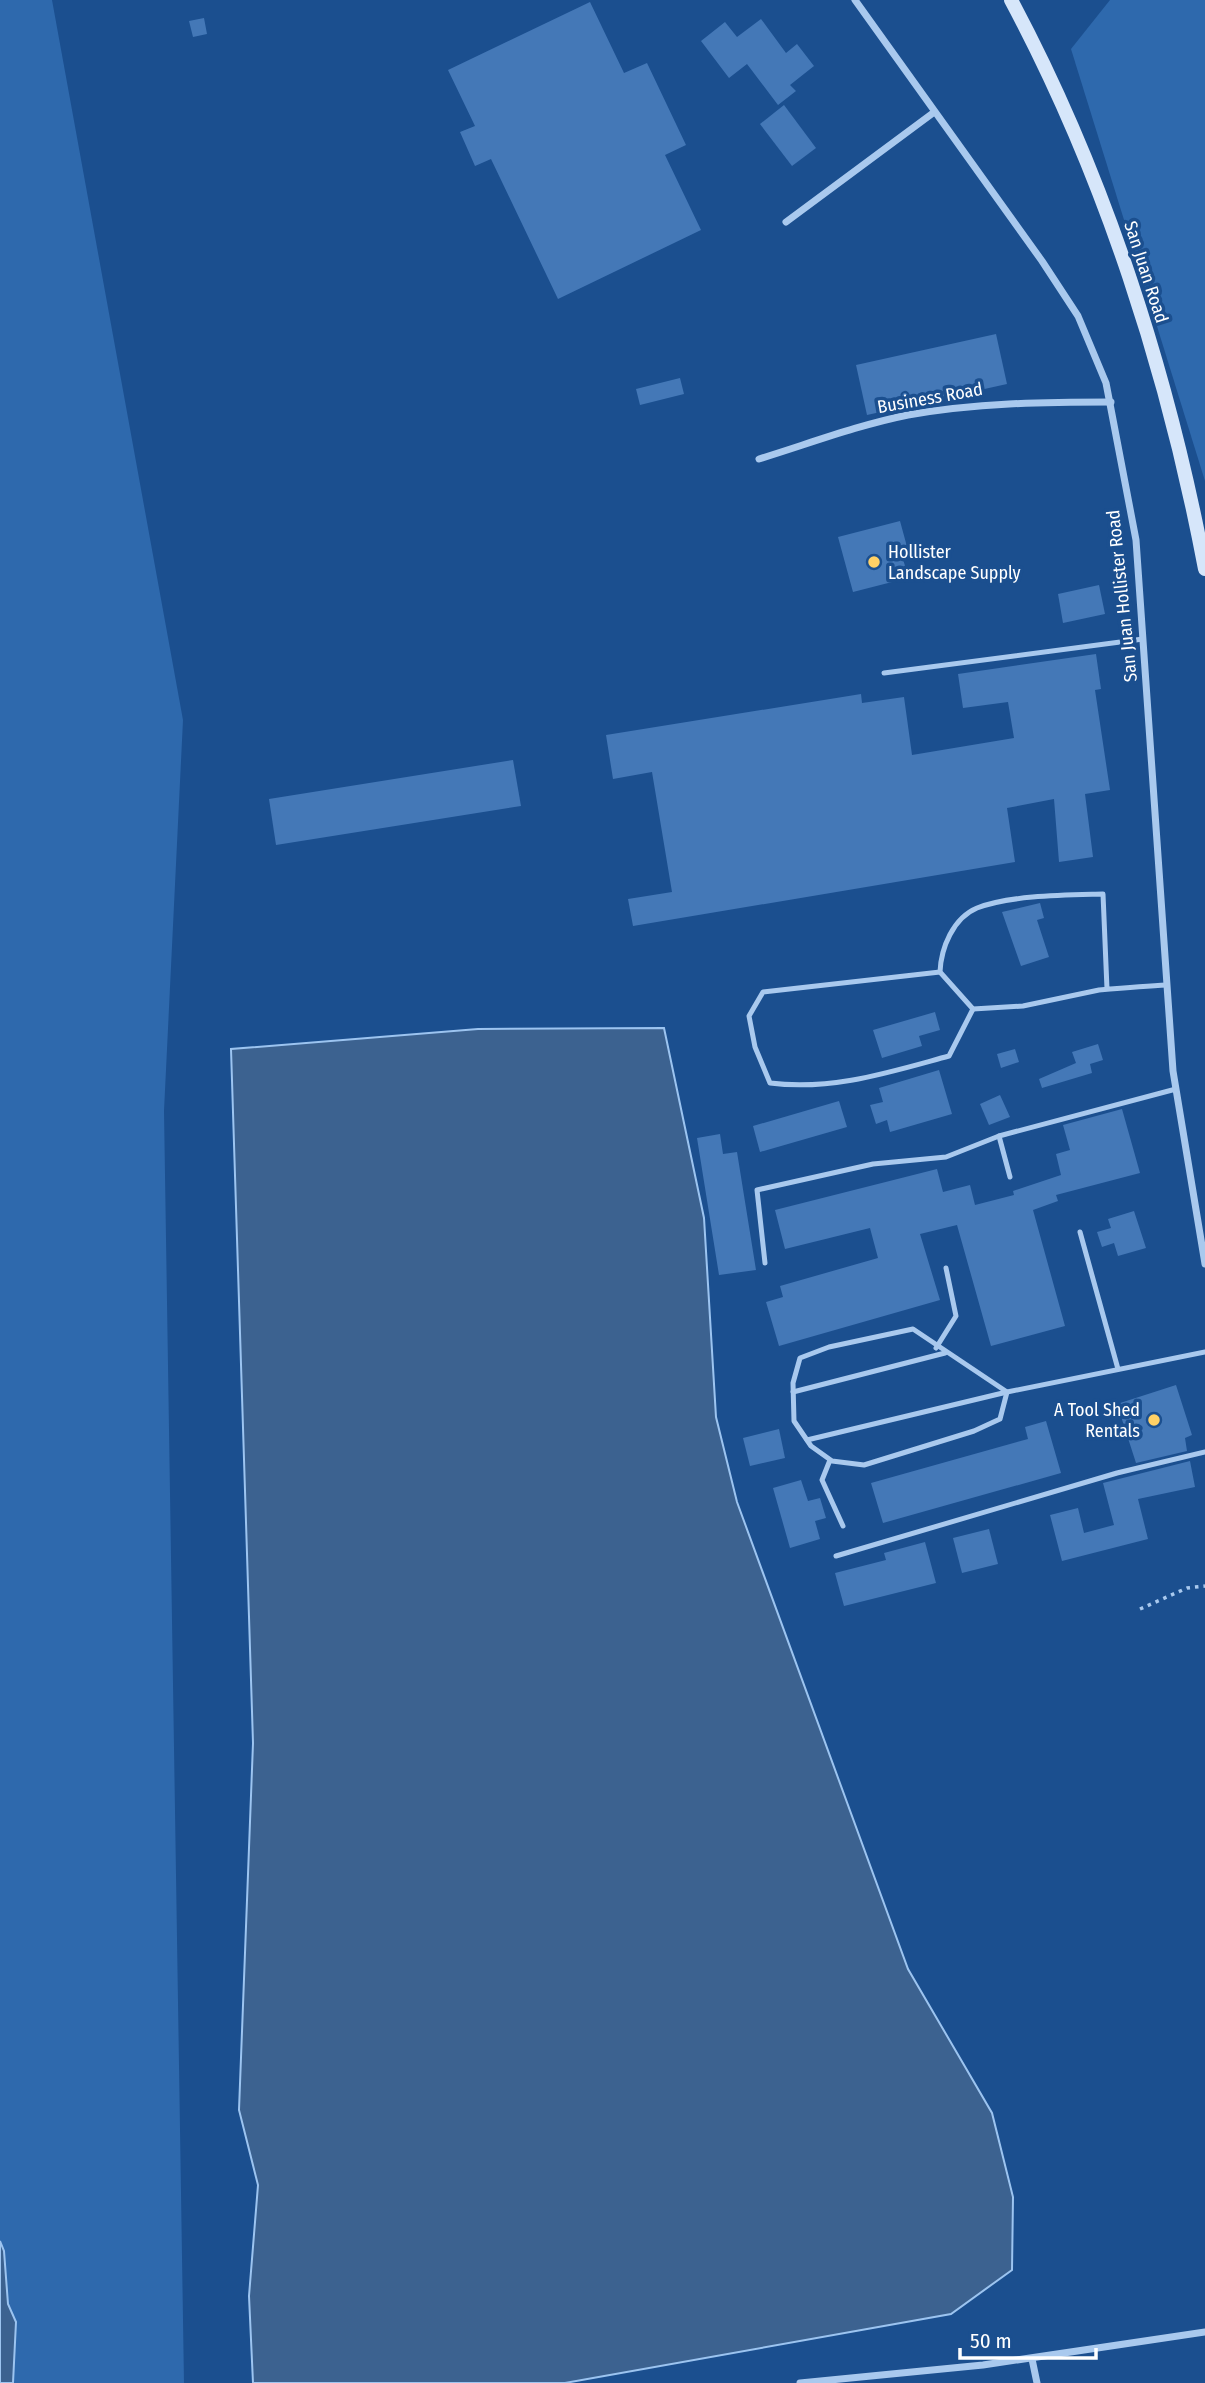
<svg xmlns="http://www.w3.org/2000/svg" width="1205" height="2383" font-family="'Fira Sans Condensed',sans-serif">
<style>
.green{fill:#2e69ad}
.water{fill:#3c6290;stroke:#9cc4f0;stroke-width:2}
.building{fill:#4478b7}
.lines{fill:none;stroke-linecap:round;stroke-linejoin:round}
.path{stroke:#a9c9ee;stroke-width:3.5;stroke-dasharray:3.5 5;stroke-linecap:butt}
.service{stroke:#a9c9ee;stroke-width:5}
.minor{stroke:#a9c9ee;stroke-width:7}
.secondary{stroke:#d6e6fa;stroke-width:14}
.poi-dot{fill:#ffd166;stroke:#1b4f8f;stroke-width:2.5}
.labels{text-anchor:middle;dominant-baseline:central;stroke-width:7;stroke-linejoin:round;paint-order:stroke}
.street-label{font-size:18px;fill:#fff;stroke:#1b4f8f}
.poi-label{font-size:18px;fill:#fff;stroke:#1b4f8f;text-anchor:start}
</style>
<rect width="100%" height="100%" fill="#1b4f8f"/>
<g class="green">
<polygon points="0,0 52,0 183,720 164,1111 184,2383 0,2383"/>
<polygon points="1110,0 1205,0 1205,481 1071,49"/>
</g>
<g class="water">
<polygon points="664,1028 704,1218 716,1417 737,1502 908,1969 992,2113 1013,2197 1012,2270 951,2314 565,2383 253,2383 249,2296 258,2185 239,2110 253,1743 231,1049 478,1029"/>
<polygon points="0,2241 4,2251 8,2304 16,2322 13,2383 0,2383"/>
</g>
<g class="building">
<polygon points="590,2 624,73 647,63 686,145 665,155 701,230 558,299 491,159 475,166 460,132 475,126 448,70"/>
<polygon points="204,18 207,34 193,37 189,21"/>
<polygon points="761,19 786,53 797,44 814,66 790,85 796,91 778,105 747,64 729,78 701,41 725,22 737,37"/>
<polygon points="784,105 816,148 792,166 760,124"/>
<polygon points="996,334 1007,384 867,415 856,365"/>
<polygon points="680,378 684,394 640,405 636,389"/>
<polygon points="900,521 909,554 902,556 906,569 894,572 896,581 853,592 838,537"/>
<polygon points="1099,585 1105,614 1063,623 1058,594"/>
<polygon points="1096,654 1101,689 1095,690 1110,790 1085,794 1093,857 1059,862 1054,799 1007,808 1015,862 633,926 628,899 672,892 652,772 613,779 606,735 861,694 862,703 904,697 912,755 1014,738 1008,702 963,708 958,674"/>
<polygon points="513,760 521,806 276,845 269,799"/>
<polygon points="1040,903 1044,918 1037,920 1049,957 1021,966 1002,912"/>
<polygon points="935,1012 940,1030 919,1036 922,1046 882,1058 873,1030"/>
<polygon points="1098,1044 1103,1060 1090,1064 1092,1073 1042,1088 1039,1079 1076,1063 1072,1052"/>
<polygon points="1015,1049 1019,1062 1001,1068 997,1054"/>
<polygon points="939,1070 952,1114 890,1132 887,1120 876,1124 870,1105 883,1102 879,1088"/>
<polygon points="1000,1095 1010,1117 989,1125 980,1104"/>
<polygon points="839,1101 847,1127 760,1152 753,1126"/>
<polygon points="1122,1109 1140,1173 1056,1195 1058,1201 1033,1210 1065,1326 991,1346 957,1225 920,1234 940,1300 779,1346 766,1302 783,1297 780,1286 878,1258 870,1228 785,1249 775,1210 937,1169 943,1192 970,1185 975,1205 1014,1195 1013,1191 1061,1175 1056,1154 1070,1150 1063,1125"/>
<polygon points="720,1134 723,1154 737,1152 756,1270 719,1275 697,1138"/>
<polygon points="1134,1211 1146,1248 1118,1256 1114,1243 1102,1247 1097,1232 1111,1228 1108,1219"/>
<polygon points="1176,1385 1192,1435 1185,1438 1187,1451 1136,1463 1117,1404"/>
<polygon points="1046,1421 1061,1473 883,1523 871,1483 1028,1439 1025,1427"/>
<polygon points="779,1429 785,1458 750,1466 743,1438"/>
<polygon points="1190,1461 1195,1487 1138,1499 1148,1539 1062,1561 1050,1515 1078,1508 1084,1533 1114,1525 1103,1483"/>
<polygon points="801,1480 808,1501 820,1498 826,1518 815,1521 820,1539 790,1548 773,1488"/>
<polygon points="989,1529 998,1564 962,1573 953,1538"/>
<polygon points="925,1542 936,1583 844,1606 835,1573 886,1560 884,1553"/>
</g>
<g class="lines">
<polyline class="path" points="1140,1609 1187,1588 1205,1586"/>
<g class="service">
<polyline points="884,673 1143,639"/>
<path d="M940,972L763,992L749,1016L755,1047L770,1083C832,1091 890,1072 949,1056L973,1009"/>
<path d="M1107,989L1103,894C1066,895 1011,895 977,908C953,918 941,948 940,972L973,1009L1023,1006L1099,990C1122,988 1145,986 1167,985"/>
<polyline points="1010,1177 999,1136 1176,1089"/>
<polyline points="1080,1232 1118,1369"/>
<polyline points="765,1263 757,1190 873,1164 946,1157 999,1136"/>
<polygon points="913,1329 1007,1392 1000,1419 974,1431 864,1465 832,1461 811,1446 794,1421 793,1383 800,1358 829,1347"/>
<polyline points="936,1348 956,1316 946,1268"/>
<polyline points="793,1392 945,1353"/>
<polyline points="807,1440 1007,1392 1205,1352"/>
<polyline points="830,1460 822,1480 843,1526"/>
<polyline points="836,1556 1117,1473 1205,1452"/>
</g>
<g class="minor">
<polyline points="855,0 1042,261 1078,316 1106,383 1136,540 1173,1071 1205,1264"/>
<polyline points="786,222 933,113"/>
<path d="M759,459C808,444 858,425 908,415C976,403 1042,402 1111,402"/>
<polyline points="1032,2359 1037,2383"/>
<polyline points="800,2383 983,2365 1205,2332"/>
</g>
<path class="secondary" d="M1011,0C1105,176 1168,373 1205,569"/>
</g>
<g class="poi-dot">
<circle cx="874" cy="562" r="7"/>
<circle cx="1154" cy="1420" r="7"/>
</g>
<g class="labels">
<g class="street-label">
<text transform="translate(1146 272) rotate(72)">San Juan Road</text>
<text transform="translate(930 398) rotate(-10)">Business Road</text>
<text transform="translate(1122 596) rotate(-96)">San Juan Hollister Road</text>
</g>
<g class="poi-label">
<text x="888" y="552">Hollister<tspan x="888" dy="21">Landscape Supply</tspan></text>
<text x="1140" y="1410" text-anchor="end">A Tool Shed<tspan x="1140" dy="21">Rentals</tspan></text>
</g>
</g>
<path d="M960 2348v10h136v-10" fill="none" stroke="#ffffff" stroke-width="3.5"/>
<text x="970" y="2348" font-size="21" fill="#ffffff" stroke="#1b4f8f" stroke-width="5" paint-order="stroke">50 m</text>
</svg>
